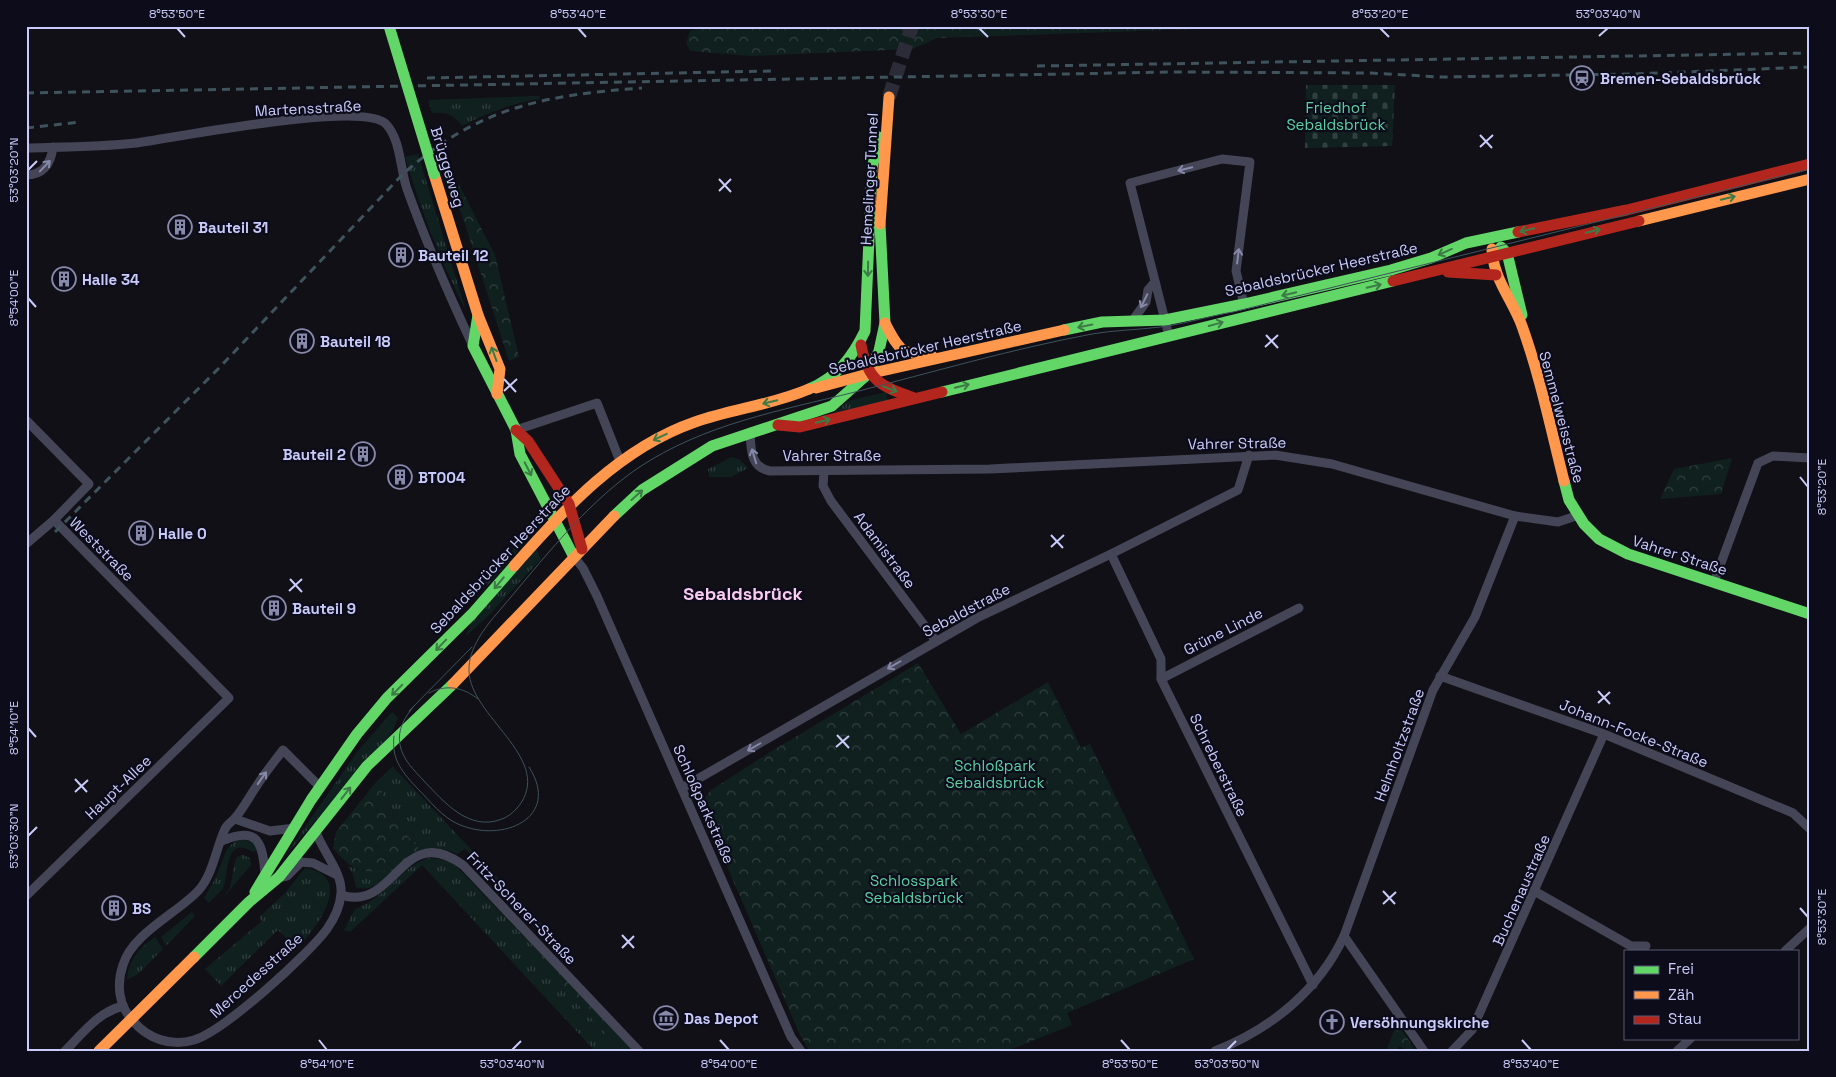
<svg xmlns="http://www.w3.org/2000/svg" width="1836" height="1077" font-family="'Space Grotesk',sans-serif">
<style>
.grass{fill:url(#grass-tufts)}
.forest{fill:url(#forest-crowns)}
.cemetery{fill:url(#cemetery-stones)}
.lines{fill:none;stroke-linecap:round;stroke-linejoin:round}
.primary-tunnel{stroke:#2c2c38;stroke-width:14;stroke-dasharray:14 7;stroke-linecap:butt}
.street{stroke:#444657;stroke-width:9}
.fast{stroke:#63d668;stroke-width:11}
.slow{stroke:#ff974d;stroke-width:11}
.jam{stroke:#b3261e;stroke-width:11}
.tram{stroke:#3e535c;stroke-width:1}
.rail{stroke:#3e535c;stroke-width:3;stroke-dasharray:8 6;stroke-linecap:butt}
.fast-bridge{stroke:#63d668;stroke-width:11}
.slow-bridge{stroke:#ff974d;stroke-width:11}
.oneway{stroke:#8688a9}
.oneway2{stroke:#3c7b45}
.ticks{fill:none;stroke:#c9cbfb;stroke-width:2}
.labels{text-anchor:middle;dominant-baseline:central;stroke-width:4.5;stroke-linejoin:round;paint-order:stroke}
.poi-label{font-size:15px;font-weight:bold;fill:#c9cbfb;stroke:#0c0c1a;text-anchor:start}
.park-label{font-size:15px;fill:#5dd3a3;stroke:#0c0c1a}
.street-label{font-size:15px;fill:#c9cbfb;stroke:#0c0c1a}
.quarter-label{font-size:18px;font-weight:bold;fill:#fbcbf1;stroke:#0c0c1a}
.neatline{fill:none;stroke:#c9cbfb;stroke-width:2}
.ticks-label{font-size:12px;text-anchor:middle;fill:#c9cbfb}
</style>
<defs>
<pattern id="grass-tufts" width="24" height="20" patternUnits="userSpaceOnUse" patternTransform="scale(1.25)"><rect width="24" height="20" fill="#10201f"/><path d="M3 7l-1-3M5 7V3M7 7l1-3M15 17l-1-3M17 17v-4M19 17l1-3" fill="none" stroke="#313f40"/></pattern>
<pattern id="forest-crowns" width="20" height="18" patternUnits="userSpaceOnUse" patternTransform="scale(1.25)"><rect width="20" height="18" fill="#10201f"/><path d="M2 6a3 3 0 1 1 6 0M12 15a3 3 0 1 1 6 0" fill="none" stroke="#313f40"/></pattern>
<pattern id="cemetery-stones" width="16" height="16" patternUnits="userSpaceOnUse" patternTransform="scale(1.25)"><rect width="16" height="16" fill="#10201f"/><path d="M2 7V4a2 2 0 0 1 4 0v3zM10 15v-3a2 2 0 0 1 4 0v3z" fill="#313f40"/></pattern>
</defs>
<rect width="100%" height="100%" fill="#101016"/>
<g class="grass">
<path d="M539,96L540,99C512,103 487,113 462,126C453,114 446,112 432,113L428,100Z"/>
<path d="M418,154L466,311C441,262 420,209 405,157Z"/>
<polygon points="886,392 888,401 831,415 848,401"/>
<polygon points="732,457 740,460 748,468 731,477 709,477 708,469"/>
<polygon points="528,535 530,537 488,585 471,598 445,624 440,625 441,621"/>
<polygon points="536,547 541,559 488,616 466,636 471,622"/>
<polygon points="392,712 398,718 391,734 284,857 357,752"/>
<path d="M393,766L394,768L553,936L550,939L465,849L457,854C444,848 434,847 420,850L398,825L376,782Z"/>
<path d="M240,839L253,842L258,850L253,852C224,834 229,876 223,888C220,893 213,898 209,903L204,898C209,890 214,881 218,872C224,859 224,846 240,839Z"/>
<polygon points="243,855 250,858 251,865 223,898 230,888 235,861 237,857"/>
<path d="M428,858L446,860L456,866L559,973L557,982L623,1051H595L422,865L350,932L344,930L355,909C387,897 401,867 428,858Z"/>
<path d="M347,866L363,871H393C382,881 372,893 356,887L352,872Z"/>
<path d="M305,868C356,877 317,927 297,949L278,930L221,986L205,969L262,921L259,917L285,893Z"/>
<polygon points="192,912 195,916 166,946 161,937"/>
<path d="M155,937L163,949L138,974L127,980C128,960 139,948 155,937Z"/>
</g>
<g class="forest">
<polygon points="707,26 1283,26 937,38 913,49 751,56 690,51 686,43 690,31"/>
<polygon points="459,185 495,255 519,357 509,361 453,187"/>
<polygon points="1732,458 1721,494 1660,499 1674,469"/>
<polygon points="918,663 961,734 1048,682 1081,748 1090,744 1194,959 1067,1013 1072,1025 1007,1051 809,1050 800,1035 700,804 711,790 772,751"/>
<path d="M376,782L398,825L420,850L410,855L393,871C359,871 356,875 333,848L336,832Z"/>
<polygon points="559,973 633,1051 623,1051 557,982"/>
<polygon points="1397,1023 1416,1051 1409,1051 1399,1046 1397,1051 1386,1051"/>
</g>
<polygon class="cemetery" points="1306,85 1395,85 1392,146 1305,148"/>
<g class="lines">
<polyline class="primary-tunnel" points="889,97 912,26"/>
<g class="street">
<path d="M26,148C63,147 100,147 136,143C174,138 363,100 386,124C401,140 400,169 407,189C426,242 449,295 473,346"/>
<path d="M26,175C44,175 51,163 53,147"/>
<polyline points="1133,320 1146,302 1148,290 1155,282"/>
<polyline points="1169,336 1130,183 1222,159 1250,162 1236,271 1244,304"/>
<polyline points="26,420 89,484 54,520 229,698 26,896"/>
<polyline points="516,430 597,403 620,461"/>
<path d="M750,432C751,449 750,467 770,471L990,469L1275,455L1332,464L1515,516L1558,522L1579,515"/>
<polyline points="824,471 823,486 831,501 936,641"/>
<polyline points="26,544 54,520"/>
<polyline points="1111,554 1161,659 1161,679 1313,985"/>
<polyline points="574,557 583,568 597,596 791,1037 801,1051"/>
<polyline points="1714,582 1758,463 1773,456 1810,458"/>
<polyline points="1440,676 1604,734 1793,813 1810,829"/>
<polyline points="1161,679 1299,608"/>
<polyline points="682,788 977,618 1111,554 1238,490 1249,455"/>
<polyline points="235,819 270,831 295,828"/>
<path d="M316,832C323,852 343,873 341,894C340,906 334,919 327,929C308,955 224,1031 194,1040C172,1047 148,1039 133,1021C119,1006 116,985 123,965C132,934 176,914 198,891C213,875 216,848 225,829C227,824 232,822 235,818C243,809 249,797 256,787C264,774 274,762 283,750L320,787"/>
<path d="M222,841C258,825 263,843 265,875"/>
<polyline points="282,877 287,876 301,862 313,863 335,874"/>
<polyline points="1536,892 1631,946 1646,946"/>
<path d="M341,895C396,913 401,820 463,865L639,1051"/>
<polyline points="1344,936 1424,1051"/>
<polyline points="1785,951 1810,928"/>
<path d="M65,1051C82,1034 98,1012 123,1006"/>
<path d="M1215,1051C1271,1029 1319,990 1344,936L1433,690L1475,617L1515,516"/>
<polyline points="1452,1051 1472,1030 1604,734"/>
<polyline points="1677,1051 1691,1038"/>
</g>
<g class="fast">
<polyline points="1501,247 1507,253 1522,315"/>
<polyline points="478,315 473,346 516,430 520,454 574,557"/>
<polyline points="1064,330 1102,322 1165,320 1244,304 1391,270 1431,258 1466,243 1518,232"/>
<path d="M809,389C837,377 852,358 865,331L872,168L879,137"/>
<polyline points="942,392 1393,281"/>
<polyline points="1564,481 1569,500 1584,524 1599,539 1628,554 1810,614"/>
<polyline points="614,516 642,490 712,446 832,406 868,374 879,351 885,323 880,224"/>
<polyline points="255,892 311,800 357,734 387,698 472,614 514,566"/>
<polyline points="194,957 249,902 279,877 367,766 453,684"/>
</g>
<g class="slow">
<polyline points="434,174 478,315 500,369 497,394"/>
<polyline points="1639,221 1810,179"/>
<polyline points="880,224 889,97"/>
<path d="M1492,249C1493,279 1512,299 1522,326C1540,376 1551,430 1564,481"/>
<path d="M885,323C898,348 901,357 931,352"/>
<polyline points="816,388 868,374 1064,330"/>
<path d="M514,566C565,508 620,448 695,422C732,409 772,405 809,389"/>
<polyline points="453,684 614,516"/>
</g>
<g class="jam">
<polyline points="1518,232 1627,210 1810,164"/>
<polyline points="1448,272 1496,275"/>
<polyline points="1393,281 1639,221"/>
<path d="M861,345C868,382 881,386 914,398"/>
<polyline points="778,425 800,427 942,392"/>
<polyline points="516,430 528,441 569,504 582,549"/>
</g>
<g class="tram">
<path d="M429,693C446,684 463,687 478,699"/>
<path d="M414,706C405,717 397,729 400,745C403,760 414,770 424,781C444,802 469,832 502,819C510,816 516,810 521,803C551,757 470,716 469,671C468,649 485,627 499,611C542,561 583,506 638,468C704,424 779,411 855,392C933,372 1012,349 1092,334C1114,330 1137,330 1160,327C1185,324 1209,316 1233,312L1810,169"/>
<polyline points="409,711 472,647"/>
<path d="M394,736C391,760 403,773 418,789C430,801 442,817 458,824C502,844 562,818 529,767"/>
</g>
<g class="rail">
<polyline points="1037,66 1810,53"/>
<polyline points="427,78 772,71"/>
<polyline points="26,93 1173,72 1371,73 1440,77 1633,74 1810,67"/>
<polyline points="26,128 81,122"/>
<path d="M55,532L219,368L402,175C477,107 545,95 642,88"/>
</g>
<polyline class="fast-bridge" points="389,26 434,174"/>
<polyline class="slow-bridge" points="99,1051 194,957"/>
</g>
<defs><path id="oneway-shaft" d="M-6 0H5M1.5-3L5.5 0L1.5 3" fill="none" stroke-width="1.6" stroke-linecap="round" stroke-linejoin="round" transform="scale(1.25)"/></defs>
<g class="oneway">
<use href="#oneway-shaft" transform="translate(45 166) rotate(-46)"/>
<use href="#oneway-shaft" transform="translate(1185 169) rotate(166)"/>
<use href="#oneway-shaft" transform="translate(1238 256) rotate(-83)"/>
<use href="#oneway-shaft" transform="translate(1144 301) rotate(116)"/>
<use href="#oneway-shaft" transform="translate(754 456) rotate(-107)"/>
<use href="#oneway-shaft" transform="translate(894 665) rotate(150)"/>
<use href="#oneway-shaft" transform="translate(754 747) rotate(150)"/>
<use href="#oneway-shaft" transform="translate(262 778) rotate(-55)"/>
</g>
<g class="oneway2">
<use href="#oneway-shaft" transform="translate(1728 198) rotate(-14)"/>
<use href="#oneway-shaft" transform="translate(1527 230) rotate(166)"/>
<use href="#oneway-shaft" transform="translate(1593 231) rotate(-14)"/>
<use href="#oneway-shaft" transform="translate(1445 252) rotate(156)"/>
<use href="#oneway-shaft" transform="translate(868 269) rotate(91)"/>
<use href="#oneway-shaft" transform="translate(1374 286) rotate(-13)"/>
<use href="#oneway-shaft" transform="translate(1289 294) rotate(167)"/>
<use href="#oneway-shaft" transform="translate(1216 324) rotate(-15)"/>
<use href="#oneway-shaft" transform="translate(1085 326) rotate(168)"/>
<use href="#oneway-shaft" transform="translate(494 354) rotate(-110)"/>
<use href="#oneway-shaft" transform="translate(962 386) rotate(-14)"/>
<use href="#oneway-shaft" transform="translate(890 389) rotate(20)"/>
<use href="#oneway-shaft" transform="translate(770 402) rotate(166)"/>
<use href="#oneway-shaft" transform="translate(823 421) rotate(-14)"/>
<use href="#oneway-shaft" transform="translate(660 437) rotate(155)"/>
<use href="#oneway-shaft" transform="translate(528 469) rotate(63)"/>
<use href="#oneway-shaft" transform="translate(637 495) rotate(-42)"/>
<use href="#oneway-shaft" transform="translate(499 583) rotate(130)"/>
<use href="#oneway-shaft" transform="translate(441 645) rotate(134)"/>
<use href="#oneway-shaft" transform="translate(397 690) rotate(135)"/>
<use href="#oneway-shaft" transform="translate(346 793) rotate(-52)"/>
</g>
<path class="ticks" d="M177,28L185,37M578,28L586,37M979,28L988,37M1380,28L1389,37M1599,36L1608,28M1480,135L1492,148M1480,147L1493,135M28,170L37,161M719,179L731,192M719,191L731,179M28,298L36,307M1266,335L1278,348M1265,347L1278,335M504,379L516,392M504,391L517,379M1800,477L1808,487M1051,535L1063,548M1051,547L1064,535M290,579L302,592M289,591L302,579M1598,691L1610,704M1598,703L1610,692M28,728L36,737M837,735L849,748M836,747L849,736M75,779L87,792M75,792L88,780M28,836L37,827M1383,891L1395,904M1383,904L1396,892M1800,908L1808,917M622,935L634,948M622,948L634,936M319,1040L327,1050M720,1040L729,1050M1121,1040L1130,1050M1522,1040L1531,1050M512,1050L521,1041M1227,1050L1236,1041"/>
<defs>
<g id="station-ring" transform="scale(1.25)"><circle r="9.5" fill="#0c0c1a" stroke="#888aab" stroke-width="1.5"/><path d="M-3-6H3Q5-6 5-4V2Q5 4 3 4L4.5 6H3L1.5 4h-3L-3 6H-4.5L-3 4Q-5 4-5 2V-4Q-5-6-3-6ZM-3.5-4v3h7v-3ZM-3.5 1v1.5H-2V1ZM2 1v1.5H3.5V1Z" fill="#888aab"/></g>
<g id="building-ring" transform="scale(1.25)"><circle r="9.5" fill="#0c0c1a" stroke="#888aab" stroke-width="1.5"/><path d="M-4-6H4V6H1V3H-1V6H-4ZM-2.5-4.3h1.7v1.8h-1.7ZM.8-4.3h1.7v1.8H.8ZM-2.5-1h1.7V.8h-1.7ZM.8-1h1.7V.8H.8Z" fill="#888aab"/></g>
<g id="museum-ring" transform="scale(1.25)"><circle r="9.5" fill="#0c0c1a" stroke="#888aab" stroke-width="1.5"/><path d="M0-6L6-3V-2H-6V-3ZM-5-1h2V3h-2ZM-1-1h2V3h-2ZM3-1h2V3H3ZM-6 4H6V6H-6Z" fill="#888aab"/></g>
<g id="church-ring" transform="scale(1.25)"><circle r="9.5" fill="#0c0c1a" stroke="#888aab" stroke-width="1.5"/><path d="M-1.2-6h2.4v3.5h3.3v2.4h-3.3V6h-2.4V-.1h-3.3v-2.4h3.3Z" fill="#888aab"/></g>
</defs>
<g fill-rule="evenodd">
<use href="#station-ring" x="1582" y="78"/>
<use href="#building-ring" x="180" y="227"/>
<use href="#building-ring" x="401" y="255"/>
<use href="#building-ring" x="64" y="279"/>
<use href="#building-ring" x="302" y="341"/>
<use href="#building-ring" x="363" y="454"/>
<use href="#building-ring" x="400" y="477"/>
<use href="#building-ring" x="141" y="533"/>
<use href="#building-ring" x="274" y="608"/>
<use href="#building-ring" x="114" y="908"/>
<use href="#museum-ring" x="666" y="1018"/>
<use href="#church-ring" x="1332" y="1022"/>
</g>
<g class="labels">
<g class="poi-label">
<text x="1600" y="78">Bremen-Sebaldsbrück</text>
<text x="198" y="227">Bauteil 31</text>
<text x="418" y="255">Bauteil 12</text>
<text x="82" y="279">Halle 34</text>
<text x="320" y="341">Bauteil 18</text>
<text x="346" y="454" text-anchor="end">Bauteil 2</text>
<text x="418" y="477">BT004</text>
<text x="158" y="533">Halle 0</text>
<text x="292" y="608">Bauteil 9</text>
<text x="132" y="908">BS</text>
<text x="684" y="1018">Das Depot</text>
<text x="1350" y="1022">Versöhnungskirche</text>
</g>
<g class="park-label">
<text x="1336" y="107">Friedhof<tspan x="1336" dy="17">Sebaldsbrück</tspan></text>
<text x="995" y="765">Schloßpark<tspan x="995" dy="17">Sebaldsbrück</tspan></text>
<text x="914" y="880">Schlosspark<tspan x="914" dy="17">Sebaldsbrück</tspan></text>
</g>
<g class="street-label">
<text transform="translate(308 108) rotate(-3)">Martensstraße</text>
<text transform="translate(448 167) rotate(73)">Brüggeweg</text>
<text transform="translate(869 179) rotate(-87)">Hemelinger Tunnel</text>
<text transform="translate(1321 269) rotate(-13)">Sebaldsbrücker Heerstraße</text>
<text transform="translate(925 347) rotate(-13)">Sebaldsbrücker Heerstraße</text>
<text transform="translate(1562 417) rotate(75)">Semmelweisstraße</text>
<text transform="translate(1237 443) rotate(-1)">Vahrer Straße</text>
<text x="832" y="455">Vahrer Straße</text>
<text transform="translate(102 549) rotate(45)">Weststraße</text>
<text transform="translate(885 550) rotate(53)">Adamistraße</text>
<text transform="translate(1680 555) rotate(18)">Vahrer Straße</text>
<text transform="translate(500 559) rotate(-47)">Sebaldsbrücker Heerstraße</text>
<text transform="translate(966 610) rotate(-28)">Sebaldstraße</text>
<text transform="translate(1223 631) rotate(-27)">Grüne Linde</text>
<text transform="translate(1634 733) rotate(22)">Johann-Focke-Straße</text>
<text transform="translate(1399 745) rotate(-70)">Helmholtzstraße</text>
<text transform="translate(1219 765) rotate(64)">Schreberstraße</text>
<text transform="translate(118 787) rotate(-44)">Haupt-Allee</text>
<text transform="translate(704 804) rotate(66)">Schloßparkstraße</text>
<text transform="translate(1521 890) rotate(-66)">Buchenaustraße</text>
<text transform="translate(522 908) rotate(46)">Fritz-Scherer-Straße</text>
<text transform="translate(256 975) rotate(-42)">Mercedesstraße</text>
</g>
<g class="quarter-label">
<text x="743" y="593">Sebaldsbrück</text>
</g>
</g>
<rect width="1836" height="1077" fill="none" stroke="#0c0c1a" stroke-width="55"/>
<rect x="1624" y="950" width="175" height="90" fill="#0c0c1a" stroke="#585874"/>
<rect x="1634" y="966" width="25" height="8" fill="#63d668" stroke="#585874"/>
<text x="1668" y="974" font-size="15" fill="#c9cbfb">Frei</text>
<rect x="1634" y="991" width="25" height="8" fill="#ff974d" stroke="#585874"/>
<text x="1668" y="1000" font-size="15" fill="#c9cbfb">Zäh</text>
<rect x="1634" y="1016" width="25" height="8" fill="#b3261e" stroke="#585874"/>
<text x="1668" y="1024" font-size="15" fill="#c9cbfb">Stau</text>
<rect x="28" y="28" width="1780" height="1022" class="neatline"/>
<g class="ticks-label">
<text x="177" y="18">8°53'50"E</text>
<text x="578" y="18">8°53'40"E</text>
<text x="979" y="18">8°53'30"E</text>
<text x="1380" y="18">8°53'20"E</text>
<text x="1608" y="18">53°03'40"N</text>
<text transform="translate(14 170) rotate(-90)" y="4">53°03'20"N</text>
<text transform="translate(14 298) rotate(-90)" y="4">8°54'00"E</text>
<text transform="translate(1822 487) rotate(-90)" y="4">8°53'20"E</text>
<text transform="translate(14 728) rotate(-90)" y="4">8°54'10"E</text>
<text transform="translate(14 836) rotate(-90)" y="4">53°03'30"N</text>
<text transform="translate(1822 917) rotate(-90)" y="4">8°53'30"E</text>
<text x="327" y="1068">8°54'10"E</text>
<text x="512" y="1068">53°03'40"N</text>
<text x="729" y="1068">8°54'00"E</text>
<text x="1130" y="1068">8°53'50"E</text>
<text x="1227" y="1068">53°03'50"N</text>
<text x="1531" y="1068">8°53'40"E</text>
</g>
</svg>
